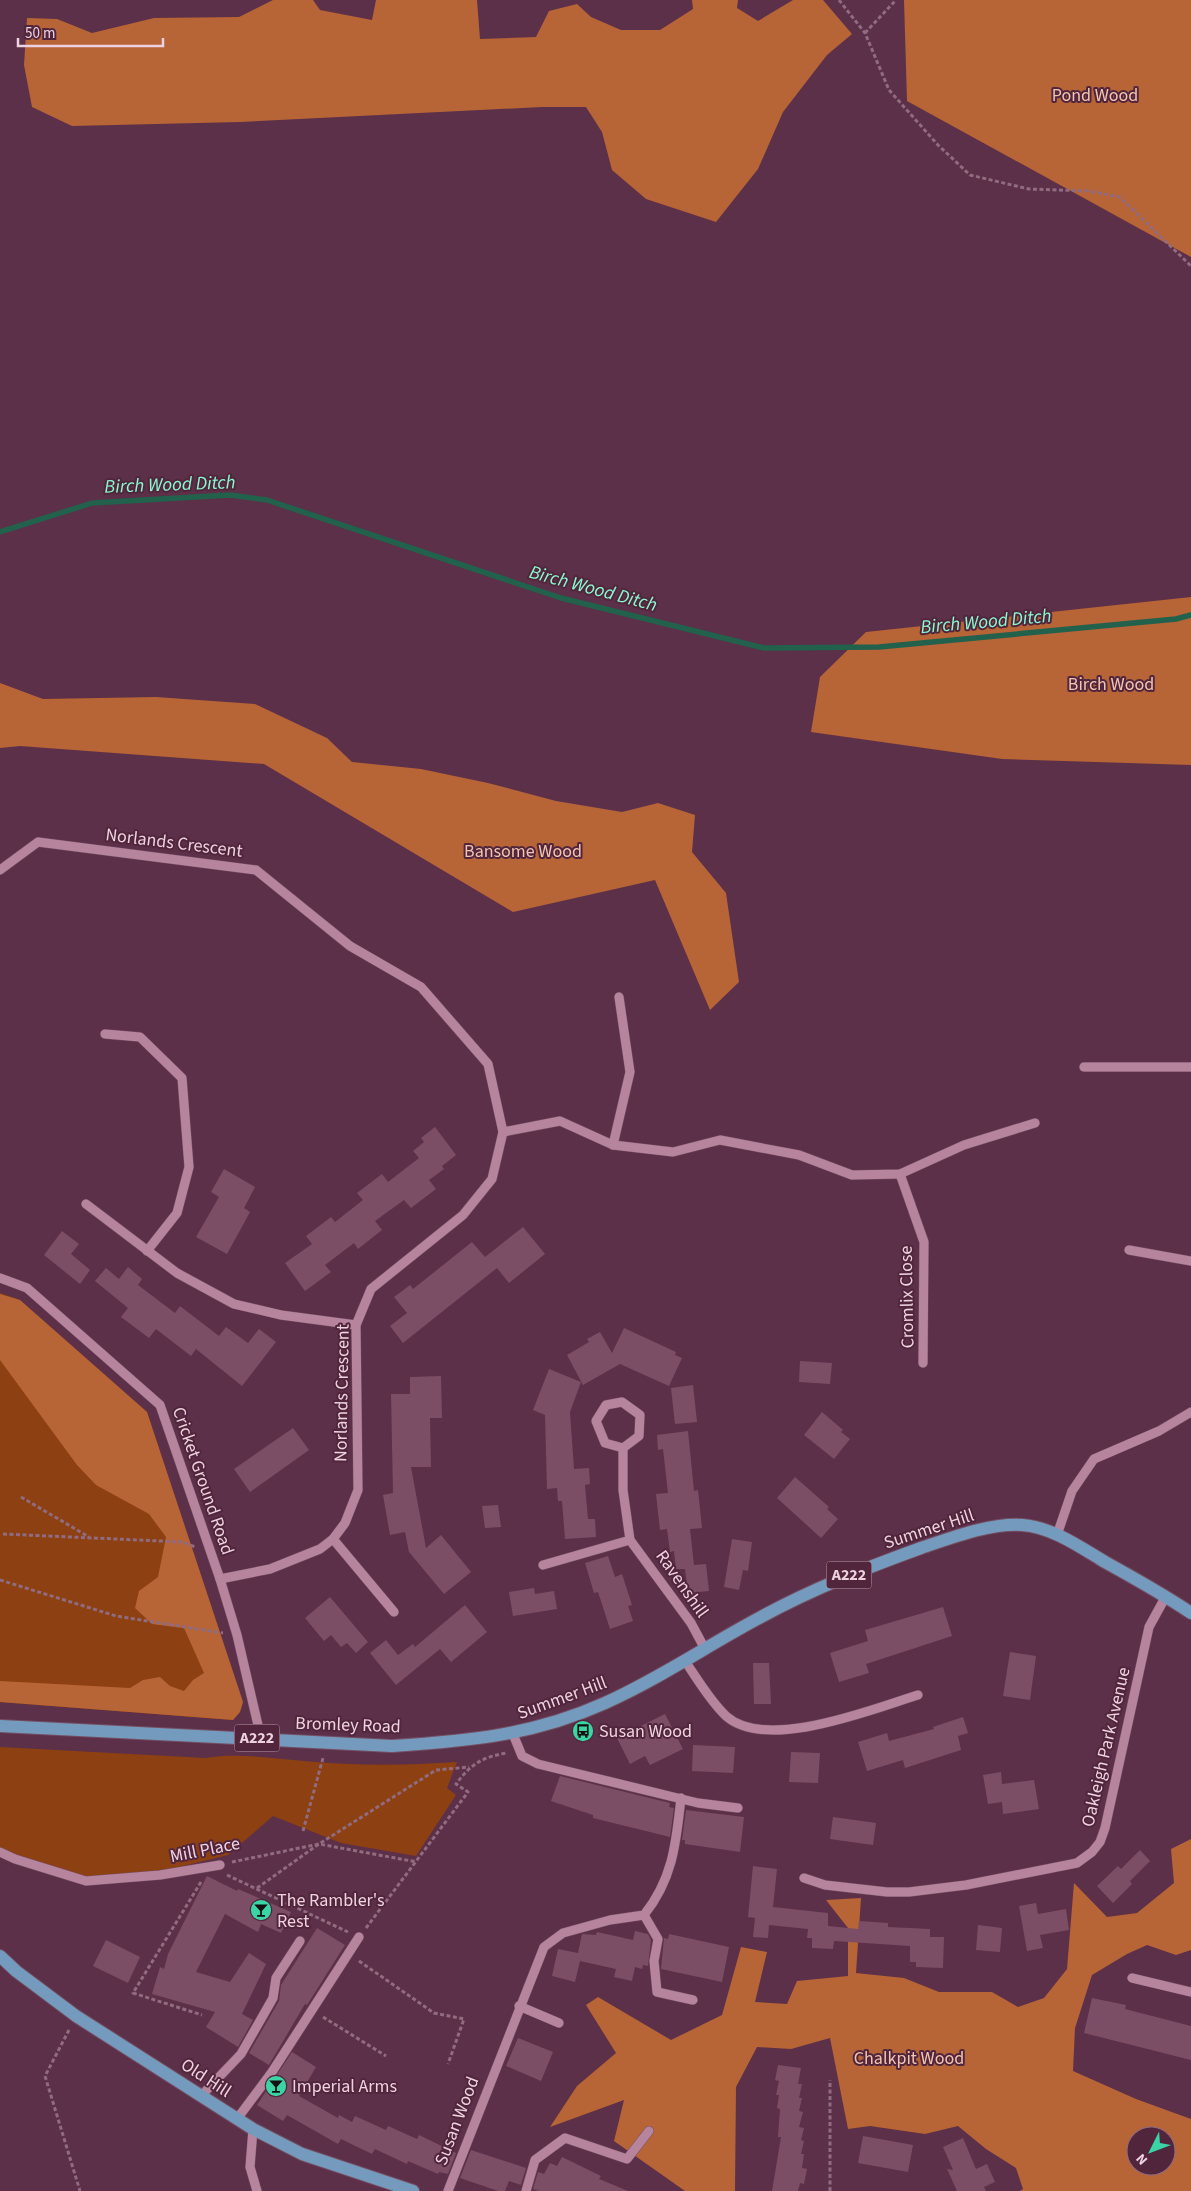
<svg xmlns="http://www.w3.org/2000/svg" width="1191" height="2191" font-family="'Source Sans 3',sans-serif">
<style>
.green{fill:#8d4011}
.forest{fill:#b76437;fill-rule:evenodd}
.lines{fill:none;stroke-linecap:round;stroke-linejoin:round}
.stream{stroke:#22614c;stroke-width:5.5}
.building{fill:#7c4e66}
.minor-casing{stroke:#744f63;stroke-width:10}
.major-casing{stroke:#744f63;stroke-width:14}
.path{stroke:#916b7f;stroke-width:3;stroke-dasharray:4 2.5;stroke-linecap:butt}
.minor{stroke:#b7849e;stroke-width:9}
.major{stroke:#749bbe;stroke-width:12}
.labels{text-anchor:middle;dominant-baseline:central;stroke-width:4;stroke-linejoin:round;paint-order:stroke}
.shield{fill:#51263d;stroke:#bf9eae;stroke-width:1}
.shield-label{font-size:16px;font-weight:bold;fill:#eed2df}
.park-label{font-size:18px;fill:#f2c4ae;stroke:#51263d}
.street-label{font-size:18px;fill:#eed2df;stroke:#51263d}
.poi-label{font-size:18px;fill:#eed2df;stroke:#51263d;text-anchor:start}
.water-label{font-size:19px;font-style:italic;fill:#88fad0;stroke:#51263d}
</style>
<rect width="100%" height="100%" fill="#5c3048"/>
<g class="green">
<polygon points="0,1293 20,1300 147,1412 243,1702 240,1712 233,1720 0,1702"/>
<path d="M0,1747L206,1758C242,1752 280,1760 316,1762C363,1766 410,1765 457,1762L447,1788L456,1795L416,1856L341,1843L273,1816L228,1855L159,1872L86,1877L18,1856L0,1847Z"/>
</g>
<g class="forest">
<polygon points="273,0 313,0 320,10 372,20 376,0 477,0 480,39 536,37 549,11 577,4 591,17 621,30 660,30 693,9 692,0 738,0 737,8 758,21 793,0 823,0 852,34 827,55 783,112 758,169 716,222 646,199 612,170 602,132 586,107 542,107 240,122 72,126 32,107 24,65 27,18 57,19 92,33 154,18 239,17"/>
<polygon points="904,0 1191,0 1191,257 907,101"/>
<polygon points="1191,597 1191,765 1002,759 811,732 820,677 866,632"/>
<polygon points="0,683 43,699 156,697 255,704 327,738 352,762 421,769 488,783 556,801 622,812 658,803 695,815 692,852 726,893 739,982 710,1010 655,880 513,912 264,764 20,746 0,748"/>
<polygon points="0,1294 20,1300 147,1412 243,1702 240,1712 233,1720 0,1702 0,1681 130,1688 143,1680 160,1677 170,1686 184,1691 193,1680 204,1673 184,1628 152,1624 135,1608 139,1591 158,1577 166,1537 149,1514 96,1485 77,1465 0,1360"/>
<path d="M1191,1839V1950L1176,1955L1147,1945L1127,1954L1092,1975L1075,2028L1073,2071L1136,2099L1191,2119V2191H1020L1023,2189L1016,2168L986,2149L958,2126L925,2134L870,2126L848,2129L830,2038L791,2049L757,2047L736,2087L735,2191H685L614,2141L624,2100L550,2127L577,2086L616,2053L586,2005L598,1997L671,2040L722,2015L741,1947L767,1952L755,2002L787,2004L797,1981L848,1976V1928L826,1900L861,1898L856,1973L904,1978L939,1992H992L1018,2007L1044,1998L1067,1969L1074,1883L1107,1917L1137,1913L1174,1883L1171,1849ZM1136,2136H1166V2166H1136Z"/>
</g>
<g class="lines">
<polyline class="stream" points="0,532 92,503 230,495 267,500 561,598 764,648 879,647 1176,619 1191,615"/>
</g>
<g class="building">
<polygon points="435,1127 456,1155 442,1166 444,1169 429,1180 436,1189 411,1208 404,1200 375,1221 382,1230 358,1249 354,1243 325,1265 331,1272 305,1291 285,1263 312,1244 306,1236 331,1217 335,1222 363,1200 357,1193 382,1174 388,1182 419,1158 413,1151 424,1142 421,1138"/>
<polygon points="224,1169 255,1187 244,1208 250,1212 227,1254 196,1237 219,1197 211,1192"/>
<polygon points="523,1227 545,1254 509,1283 497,1268 403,1343 390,1326 407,1313 394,1297 410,1285 413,1289 472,1242 485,1257"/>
<polygon points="62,1231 79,1244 71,1254 90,1270 80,1284 44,1255"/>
<polygon points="128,1267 142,1279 138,1285 175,1313 180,1306 219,1336 226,1327 248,1343 259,1329 276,1342 242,1386 196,1349 191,1356 156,1329 149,1338 121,1317 128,1308 95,1281 106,1268 119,1279"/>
<polygon points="624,1328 676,1352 675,1355 682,1358 669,1386 620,1364 583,1385 567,1355 589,1342 587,1339 600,1332 612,1353"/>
<polygon points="800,1361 832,1363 830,1384 799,1382"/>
<polygon points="549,1369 581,1382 570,1412 574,1469 589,1468 590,1484 585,1485 588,1519 595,1519 596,1537 565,1539 562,1501 558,1501 557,1488 547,1489 545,1415 533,1410"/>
<polygon points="441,1376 442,1418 430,1418 431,1467 411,1467 426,1548 441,1535 471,1572 444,1594 409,1552 405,1532 390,1535 383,1495 393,1493 391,1394 410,1394 410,1377"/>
<polygon points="693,1385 697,1422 675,1424 671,1388"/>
<polygon points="822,1412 843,1430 841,1432 850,1439 834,1459 804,1435"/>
<polygon points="293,1428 309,1450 250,1492 234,1469"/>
<polygon points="688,1431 694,1491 698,1490 702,1528 690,1529 694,1565 706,1564 709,1591 688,1593 685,1569 676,1569 674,1551 670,1552 667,1529 660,1530 656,1494 668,1493 663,1449 658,1450 657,1435"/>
<polygon points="795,1477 829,1507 827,1509 838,1519 821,1538 777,1498"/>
<polygon points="498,1505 501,1527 485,1528 482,1506"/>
<polygon points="732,1539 752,1542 748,1571 743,1570 739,1590 724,1587"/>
<polygon points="608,1556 615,1577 622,1574 632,1605 628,1606 633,1621 610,1629 598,1592 594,1593 585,1563"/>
<polygon points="534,1588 535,1594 554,1591 557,1609 513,1616 509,1592"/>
<polygon points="330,1597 368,1642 356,1653 347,1643 341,1647 331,1635 324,1641 305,1618"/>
<polygon points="465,1605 487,1632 451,1662 440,1649 396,1685 370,1653 386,1640 398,1655 413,1644 415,1647"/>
<polygon points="943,1607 952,1636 866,1664 869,1673 839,1682 830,1653 868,1641 865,1630"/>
<polygon points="1010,1652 1036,1656 1030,1700 1003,1696"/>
<polygon points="753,1663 769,1663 771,1704 754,1704"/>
<polygon points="665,1714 683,1749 650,1765 645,1756 630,1764 617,1738"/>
<polygon points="963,1717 968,1733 958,1736 961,1750 905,1768 903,1760 867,1771 858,1742 887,1733 889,1741 934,1729 933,1727"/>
<polygon points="693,1745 735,1747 733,1773 692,1771"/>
<polygon points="791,1752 820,1753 818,1783 789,1782"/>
<polygon points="1001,1772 1002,1784 1034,1780 1039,1809 1003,1814 1002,1802 988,1804 983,1775"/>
<polygon points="560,1776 670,1803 669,1807 674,1808 670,1837 593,1818 593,1815 551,1801"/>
<polygon points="686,1810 744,1817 740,1852 685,1844 685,1840 682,1840"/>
<polygon points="833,1817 876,1823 873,1845 830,1839"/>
<polygon points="1140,1850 1150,1861 1130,1881 1132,1884 1113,1903 1097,1886 1118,1866 1121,1869"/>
<polygon points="753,1866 777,1869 773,1907 828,1913 828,1926 858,1929 859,1921 888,1923 888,1927 930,1929 930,1937 944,1937 943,1968 916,1967 916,1962 910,1962 910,1946 834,1941 833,1949 812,1948 812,1938 807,1938 808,1929 769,1925 768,1938 753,1937 755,1918 748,1917"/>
<polygon points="207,1876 237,1891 238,1889 291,1912 281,1933 261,1924 258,1932 225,1914 196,1972 230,1982 249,1953 266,1964 242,2014 253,2020 238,2047 206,2027 215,2012 152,1994 160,1967 164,1969 168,1954"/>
<polygon points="1036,1903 1038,1914 1066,1909 1069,1930 1040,1935 1043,1948 1027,1951 1019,1906"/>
<polygon points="978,1925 1002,1928 1000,1952 976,1950"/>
<polygon points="317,1928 345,1945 307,2005 305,2004 269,2065 249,2053 279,2001 281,1985"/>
<polygon points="635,1931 648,1934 651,1940 648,1966 643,1965 642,1969 635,1967 632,1981 614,1977 616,1969 580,1961 575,1982 552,1976 558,1949 578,1953 582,1934 596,1935 597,1932 633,1940"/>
<polygon points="669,1934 729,1947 722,1982 661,1969 664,1938 668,1939"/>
<polygon points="106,1940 140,1957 128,1983 93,1966"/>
<polygon points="1092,1998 1126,2005 1125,2009 1191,2026 1191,2060 1084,2033"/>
<polygon points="518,2038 553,2052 541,2081 506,2066"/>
<polygon points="292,2052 316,2067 299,2096 338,2118 339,2115 352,2122 355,2116 386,2130 388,2126 417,2139 419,2135 456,2153 448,2174 439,2172 438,2174 408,2161 407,2164 375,2149 372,2154 341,2139 338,2144 287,2115 283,2121 257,2105"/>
<polygon points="778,2065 801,2068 798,2084 802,2084 799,2098 802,2098 799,2111 803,2112 799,2127 804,2128 801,2140 804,2141 801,2154 804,2154 802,2168 807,2169 804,2184 800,2183 798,2191 772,2191 781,2137 778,2137 780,2109 777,2108 779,2095 776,2095 779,2081 775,2080"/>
<polygon points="863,2136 913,2145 908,2172 858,2163"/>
<polygon points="963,2138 976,2169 987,2164 995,2182 984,2187 986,2191 957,2191 947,2169 953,2170 943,2147"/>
<polygon points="471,2150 526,2168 521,2185 509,2181 505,2191 498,2191 460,2178"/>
<polygon points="562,2157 601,2176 599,2179 628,2191 539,2191 533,2189 538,2172 544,2174 550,2163 557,2166"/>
</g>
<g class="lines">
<g class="minor-casing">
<g id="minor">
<polyline points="0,870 38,842 256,870 350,946 421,987 488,1064 503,1132 492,1179 463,1215 371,1289 356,1325 358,1490 345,1523 333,1539 320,1549 270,1569 220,1579"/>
<polyline points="105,1034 140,1037 182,1078 189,1167 177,1213 147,1251"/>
<polyline points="1084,1067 1191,1067"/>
<polyline points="503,1132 560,1121 613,1145 673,1152 720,1140 799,1155 852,1175 900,1174 964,1145 1035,1123"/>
<polyline points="613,1145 630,1072 619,997"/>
<polyline points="900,1174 924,1242 923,1363"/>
<polyline points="86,1204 177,1273 234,1304 281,1315 356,1325"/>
<polyline points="1129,1250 1191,1261"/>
<polyline points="0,1278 27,1288 160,1405 220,1579 237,1635 261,1738"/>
<polygon points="622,1402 640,1415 639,1436 623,1448 605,1443 596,1421 606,1405"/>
<polyline points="1057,1535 1072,1491 1094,1459 1159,1431 1191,1412"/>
<polyline points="333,1539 394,1612"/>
<polyline points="630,1540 691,1623 705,1649"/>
<polyline points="543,1565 630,1540 623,1490 623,1448"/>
<path d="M685,1661C698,1680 710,1701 726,1716C766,1752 873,1709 918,1695"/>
<polyline points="513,1734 522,1756 538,1764 698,1803 738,1808"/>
<polyline points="0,1852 15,1859 86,1881 160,1875 220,1865"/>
<polyline points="804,1878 825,1885 887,1892 909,1892 966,1885 1077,1863 1092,1852 1100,1842 1105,1828 1149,1627 1166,1596"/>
<polyline points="644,1915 658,1939 654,1961 657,1992 693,2000"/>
<polyline points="1132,1978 1191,1992"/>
<polyline points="519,2006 559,2023"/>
<polyline points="201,2096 241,2054 273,1998 276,1978 300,1941"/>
<polyline points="237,2119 272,2072 359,1937"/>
<polyline points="253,2129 250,2167 257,2191"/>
<path d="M448,2191L544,1947L563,1933L610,1920L644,1915C673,1879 676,1843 681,1798"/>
<polyline points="526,2191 535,2160 565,2138 627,2159 649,2131"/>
</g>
</g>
<g class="major-casing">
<g id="major">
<path d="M0,1726L392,1746C469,1741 534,1735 605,1703C659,1679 708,1645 761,1617C812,1589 866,1568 921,1548C951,1538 989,1523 1022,1525C1052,1527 1080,1547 1105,1562C1134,1578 1163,1594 1191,1613"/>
<polyline points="0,1956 16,1971 76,2016 253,2129 302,2154 413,2191"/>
</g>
</g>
<g class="path">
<polyline points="839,0 865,33 889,90 938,145 970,175 1029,189 1089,191 1120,197 1191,266"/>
<polyline points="865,33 896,0"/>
<polyline points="21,1497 89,1537"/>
<polyline points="3,1534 183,1542 195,1547"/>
<polyline points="0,1580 116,1616 223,1633"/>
<polyline points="303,1831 323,1758"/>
<polyline points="232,1862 319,1844 417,1862"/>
<polyline points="227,1875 348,1932"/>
<polyline points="201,1882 133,1993 202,2015"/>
<polyline points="257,1888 319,1844 436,1770 469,1767"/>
<path d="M366,1928L468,1792L456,1784C471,1764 482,1757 507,1753"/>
<polyline points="359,1961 434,2013 464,2019 448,2064"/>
<polyline points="323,2017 386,2056"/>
<polyline points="69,2030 45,2076 80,2191"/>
<polyline points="830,2191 830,2080"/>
</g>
<use href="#minor" class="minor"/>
<use href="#major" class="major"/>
</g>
<defs>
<g id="bus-disc" transform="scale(1.125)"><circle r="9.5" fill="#3ad4a5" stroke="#51263d"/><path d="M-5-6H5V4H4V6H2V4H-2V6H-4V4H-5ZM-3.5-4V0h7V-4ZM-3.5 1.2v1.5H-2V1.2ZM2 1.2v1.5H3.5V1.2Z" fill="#111"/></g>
<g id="bar-disc" transform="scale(1.125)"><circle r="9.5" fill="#3ad4a5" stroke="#51263d"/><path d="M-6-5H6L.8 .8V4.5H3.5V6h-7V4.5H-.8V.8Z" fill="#111"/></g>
</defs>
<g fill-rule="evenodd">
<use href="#bus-disc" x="583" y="1731"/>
<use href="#bar-disc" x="261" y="1910"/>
<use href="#bar-disc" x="276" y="2086"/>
</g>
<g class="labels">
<g class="shield">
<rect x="826.5" y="1561.5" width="45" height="27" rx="4"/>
<rect x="234.5" y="1724.5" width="45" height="27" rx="4"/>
</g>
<g class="shield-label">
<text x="849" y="1575">A222</text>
<text x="257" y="1738">A222</text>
</g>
<g class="park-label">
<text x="1095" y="95">Pond Wood</text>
<text x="1111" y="684">Birch Wood</text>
<text x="523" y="851">Bansome Wood</text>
<text x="909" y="2058">Chalkpit Wood</text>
</g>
<g class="street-label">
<text transform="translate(174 843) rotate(7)">Norlands Crescent</text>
<text transform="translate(907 1297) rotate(-91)">Cromlix Close</text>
<text transform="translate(342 1393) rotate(-89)">Norlands Crescent</text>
<text transform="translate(203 1481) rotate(71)">Cricket Ground Road</text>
<text transform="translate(929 1529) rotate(-18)">Summer Hill</text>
<text transform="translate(682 1584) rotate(55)">Ravenshill</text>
<text transform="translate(562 1698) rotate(-20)">Summer Hill</text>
<text transform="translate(348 1725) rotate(2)">Bromley Road</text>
<text transform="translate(1106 1747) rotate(-77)">Oakleigh Park Avenue</text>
<text transform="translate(205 1850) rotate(-11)">Mill Place</text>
<text transform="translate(206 2078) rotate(33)">Old Hill</text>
<text transform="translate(457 2121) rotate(-69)">Susan Wood</text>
</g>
<g class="poi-label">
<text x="599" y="1731">Susan Wood</text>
<text x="277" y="1900">The Rambler's<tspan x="277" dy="21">Rest</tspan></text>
<text x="292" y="2086">Imperial Arms</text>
</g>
<g class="water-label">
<text transform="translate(170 485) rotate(-2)">Birch Wood Ditch</text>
<text transform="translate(593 589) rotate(15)">Birch Wood Ditch</text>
<text transform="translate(986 622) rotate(-5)">Birch Wood Ditch</text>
</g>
</g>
<g transform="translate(1151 2151) rotate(228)"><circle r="24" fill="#51263d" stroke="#906b7e"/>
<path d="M0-4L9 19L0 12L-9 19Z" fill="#3ad4a5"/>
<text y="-8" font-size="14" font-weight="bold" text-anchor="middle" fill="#eed2df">N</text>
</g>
<path d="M18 38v8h145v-8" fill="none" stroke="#eed2df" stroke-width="2.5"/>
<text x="25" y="38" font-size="15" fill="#eed2df" stroke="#51263d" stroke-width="4" paint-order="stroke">50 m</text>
</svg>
